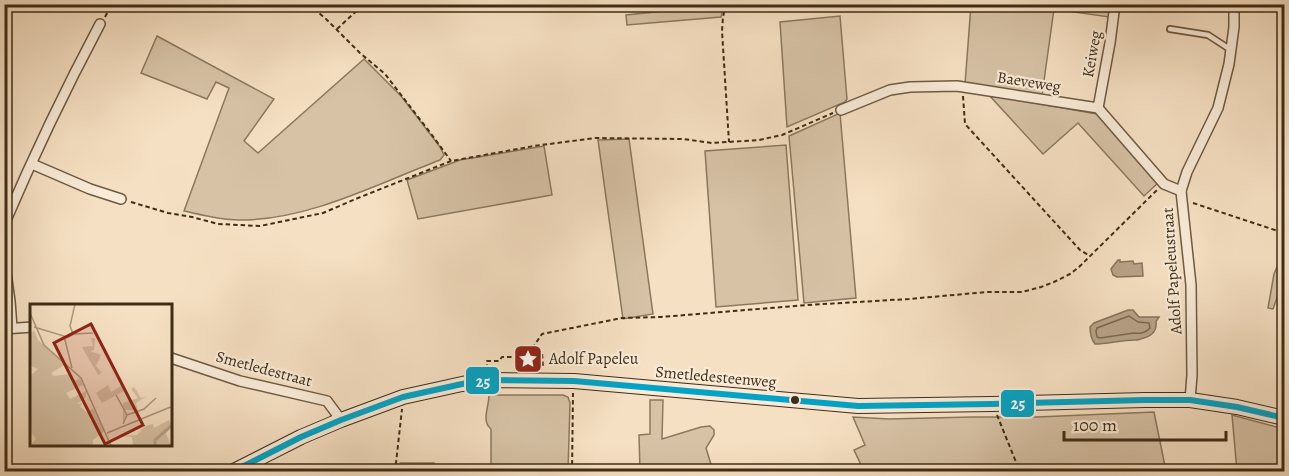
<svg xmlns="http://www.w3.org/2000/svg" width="1289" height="476" font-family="Alegreya,serif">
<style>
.green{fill:#d7c2a6;stroke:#8b785e;stroke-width:1.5}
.water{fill:#b8a389;stroke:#88745b;stroke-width:1.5}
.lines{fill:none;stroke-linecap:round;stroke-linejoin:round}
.shore{stroke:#7c6850;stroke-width:1.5}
.lane-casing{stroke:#6d5a42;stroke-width:8}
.street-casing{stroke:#6d5a42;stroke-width:12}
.secondary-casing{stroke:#3f2d17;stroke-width:16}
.path{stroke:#3f2d17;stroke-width:2;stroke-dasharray:4.5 3;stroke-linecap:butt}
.lane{stroke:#f9ebd8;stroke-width:4.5}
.street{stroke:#f9ebd8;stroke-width:9}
.secondary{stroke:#f9ebd8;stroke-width:14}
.bus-1-casing{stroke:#f9ebd8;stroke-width:10}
.bus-1{stroke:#03a3c5;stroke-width:6}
.bus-dot{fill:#3f2d17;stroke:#f9ebd8;stroke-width:2}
.labels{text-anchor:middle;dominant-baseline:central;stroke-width:4.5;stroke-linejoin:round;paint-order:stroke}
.street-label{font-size:16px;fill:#3f2d17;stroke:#f9ebd8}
.poi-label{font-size:16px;fill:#3f2d17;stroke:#f9ebd8;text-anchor:start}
.inset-river{fill:none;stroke:#b8a389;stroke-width:3}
.inset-road{fill:none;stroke:#ad987e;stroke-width:1.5}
.view{fill:#8f2418;fill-opacity:0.15;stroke:#8f2418;stroke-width:3}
.inset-edge{fill:none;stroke:#3f2d17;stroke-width:3}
.line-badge{stroke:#f9ebd8;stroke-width:2}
.badge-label{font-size:16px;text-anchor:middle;font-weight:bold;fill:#fff}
</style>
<rect width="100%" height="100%" fill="#f6e0c3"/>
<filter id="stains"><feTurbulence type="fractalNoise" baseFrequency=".00333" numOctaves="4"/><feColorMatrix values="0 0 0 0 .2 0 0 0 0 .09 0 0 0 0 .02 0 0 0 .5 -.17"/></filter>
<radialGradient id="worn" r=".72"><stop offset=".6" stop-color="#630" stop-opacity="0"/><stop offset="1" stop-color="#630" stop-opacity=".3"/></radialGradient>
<g class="green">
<polygon points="724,5 721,17 627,25 626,15"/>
<polygon points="971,5 1111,5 1109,17 1054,9 1042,95 965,84"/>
<polygon points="840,16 847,99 845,102 787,127 780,22"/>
<path d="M157,36L274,99L244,141L258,153L364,59L401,96L440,147L444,155L440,160C377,184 307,221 238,220C220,220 202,215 184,211L229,88L216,82L207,99L141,73Z"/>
<polygon points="989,95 1097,114 1159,182 1144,196 1078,123 1043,154"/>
<polygon points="840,113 856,298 804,303 789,136"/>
<polygon points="629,139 653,314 623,319 598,140"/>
<polygon points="786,145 798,300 716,307 705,151"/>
<polygon points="544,146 552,195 418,219 407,180 460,160"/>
<polygon points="1284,250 1284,278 1273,309 1268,308 1274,274"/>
<path d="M489,395H563L568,397L570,403L568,471H491V429C481,421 489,407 489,395Z"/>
<polygon points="650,400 663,400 662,439 701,427 710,426 714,430 714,435 706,448 713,471 640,471 639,435 650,434"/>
<polygon points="1154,412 1166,471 864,471 854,450 865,445 853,417 889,419 972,417 1037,417"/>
<polygon points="1232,415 1284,429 1284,471 1237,471"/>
<polygon points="400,463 434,463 434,471 399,471"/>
</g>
<g class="water">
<polygon points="1118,260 1120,260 1120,262 1133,261 1134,264 1142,263 1143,276 1117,277 1113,275 1111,269"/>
<path d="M1128,310H1133L1139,317H1159C1154,325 1157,318 1156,326C1155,336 1145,338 1137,340C1125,339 1108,344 1095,344C1091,339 1090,334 1090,327L1094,323Z"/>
</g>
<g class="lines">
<path class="shore" d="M1129,316L1138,322L1149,323L1150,328C1146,333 1139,334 1134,333L1100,338L1097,337L1096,331L1097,328Z"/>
<g class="lane-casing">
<polyline id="lane" points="1170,29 1208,35 1231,50"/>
</g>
<g class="street-casing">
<g id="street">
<polyline points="1098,108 1110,43 1115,4"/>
<polyline points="841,110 890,90 910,87 957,86 1098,108 1164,184 1181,191"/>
<polyline points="32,164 90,189 121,199"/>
<path d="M4,225C33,157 65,90 100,24"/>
<polyline points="4,258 10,301 12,328"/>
<polyline points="4,329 32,327"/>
<polyline points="171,358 240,381 327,401 341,420"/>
<polyline points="1190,400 1192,375 1191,285 1181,191 1187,172 1218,108 1229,64 1234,27 1234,4"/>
</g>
</g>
<g class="secondary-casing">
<polyline id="secondary" points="232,472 301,437 341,420 403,397 462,384 488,380 574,381 858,406 992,404 1145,400 1190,400 1237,407 1284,418"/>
</g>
<g class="path">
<polyline points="308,4 326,19 360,53 385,74 432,135 451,161"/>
<polyline points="726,4 723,17 722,31 729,142"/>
<polyline points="105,17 112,4"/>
<polyline points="337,29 364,4"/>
<polyline points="963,96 965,124 1080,250 1090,256"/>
<polyline points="131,202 168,213 192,217 218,224 260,226 323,213 358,198 451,161 534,146 595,138 683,139 712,143 759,140 782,135 833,113"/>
<polyline points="1193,203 1284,233"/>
<polyline points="529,353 542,352 543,368"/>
<polyline points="487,369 487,361 499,361 502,357 518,357 519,354 529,353 542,334 622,318 661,317 807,305 909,299 987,292 1022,292 1041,287 1054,282 1070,274 1079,267 1157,190"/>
<polyline points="997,415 1020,472"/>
<polyline points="395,472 402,409"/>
<polyline points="572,472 573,393"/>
</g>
<use href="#lane" class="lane"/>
<use href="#street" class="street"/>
<use href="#secondary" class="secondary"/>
<g class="bus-1-casing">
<polyline id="bus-1" points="232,472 301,437 341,420 403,397 462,384 488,380 574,381 858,406 992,404 1145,400 1190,400 1237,407 1284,418"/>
</g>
<use href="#bus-1" class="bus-1"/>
</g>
<defs>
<g id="sight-square" transform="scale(1.5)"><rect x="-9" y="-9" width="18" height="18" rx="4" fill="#8f2418" stroke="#f9ebd8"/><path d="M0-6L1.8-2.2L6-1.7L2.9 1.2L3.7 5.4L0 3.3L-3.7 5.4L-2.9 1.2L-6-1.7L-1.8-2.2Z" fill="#fff"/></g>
</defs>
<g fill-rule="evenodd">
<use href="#sight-square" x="528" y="359"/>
</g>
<circle class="bus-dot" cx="795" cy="400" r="5"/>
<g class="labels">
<g class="street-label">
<text transform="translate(1092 54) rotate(-80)">Keiweg</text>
<text transform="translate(1029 82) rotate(9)">Baeveweg</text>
<text transform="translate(1172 271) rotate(-94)">Adolf Papeleustraat</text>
<text transform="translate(264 369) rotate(15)">Smetledestraat</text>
<text transform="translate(716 377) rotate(5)">Smetledesteenweg</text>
</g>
<g class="poi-label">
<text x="549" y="359">Adolf Papeleu</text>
</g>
</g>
<g transform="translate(30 304)">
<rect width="142" height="142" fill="#f6e0c3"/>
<path d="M4,26L8,36L36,60L21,69L23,72L41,70L43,78L50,74L53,81L36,89L40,95L56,87V93L47,100L53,99L50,102L57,109L63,104L75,127L63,136V142H0L6,135L0,127V72L8,65L1,62L0,56V31ZM61,34H65L64,46L60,47L71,51L66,62L72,69L68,71L52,43L63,42ZM78,81L81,88L91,82L94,87L72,99L66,89ZM104,83L111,94L117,92L106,99L108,106H95L96,111L93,118V99L108,94L101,85ZM139,116L142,122L136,129L141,142H103L102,133L88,132L107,131L115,122L123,120L124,124Z" fill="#d7c2a6"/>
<path class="inset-river" d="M125,142V136L141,122"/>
<path class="inset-road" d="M0,9L14,41L51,74L81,142M4,23L34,32L42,64M43,30L40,22L45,0M36,34L44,30L63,29M86,91L97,111L93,120M97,111L114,105L126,94M77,129L143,102"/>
<path class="view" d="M61,20L113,121L75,140L24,39Z"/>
<rect width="142" height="142" class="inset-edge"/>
</g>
<g class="line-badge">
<rect x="465" y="366" width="35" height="29" rx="6" fill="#03a3c5"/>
<rect x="1000" y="389" width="35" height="29" rx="6" fill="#03a3c5"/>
</g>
<g class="badge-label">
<text x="483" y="387">25</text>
<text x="1018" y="409">25</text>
</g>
<rect width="1289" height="476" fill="none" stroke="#f6e0c3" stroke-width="24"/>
<rect x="6" y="6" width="1277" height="464" fill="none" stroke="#3f2d17" stroke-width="3"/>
<rect x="12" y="12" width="1265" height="452" fill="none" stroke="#3f2d17" stroke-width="1.5"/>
<path d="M1064 431v9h162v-9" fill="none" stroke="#3f2d17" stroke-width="3"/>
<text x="1073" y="431" font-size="18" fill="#3f2d17" stroke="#f9ebd8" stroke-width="4.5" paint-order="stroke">100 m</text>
<rect width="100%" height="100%" filter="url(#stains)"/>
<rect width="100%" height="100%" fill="url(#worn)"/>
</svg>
